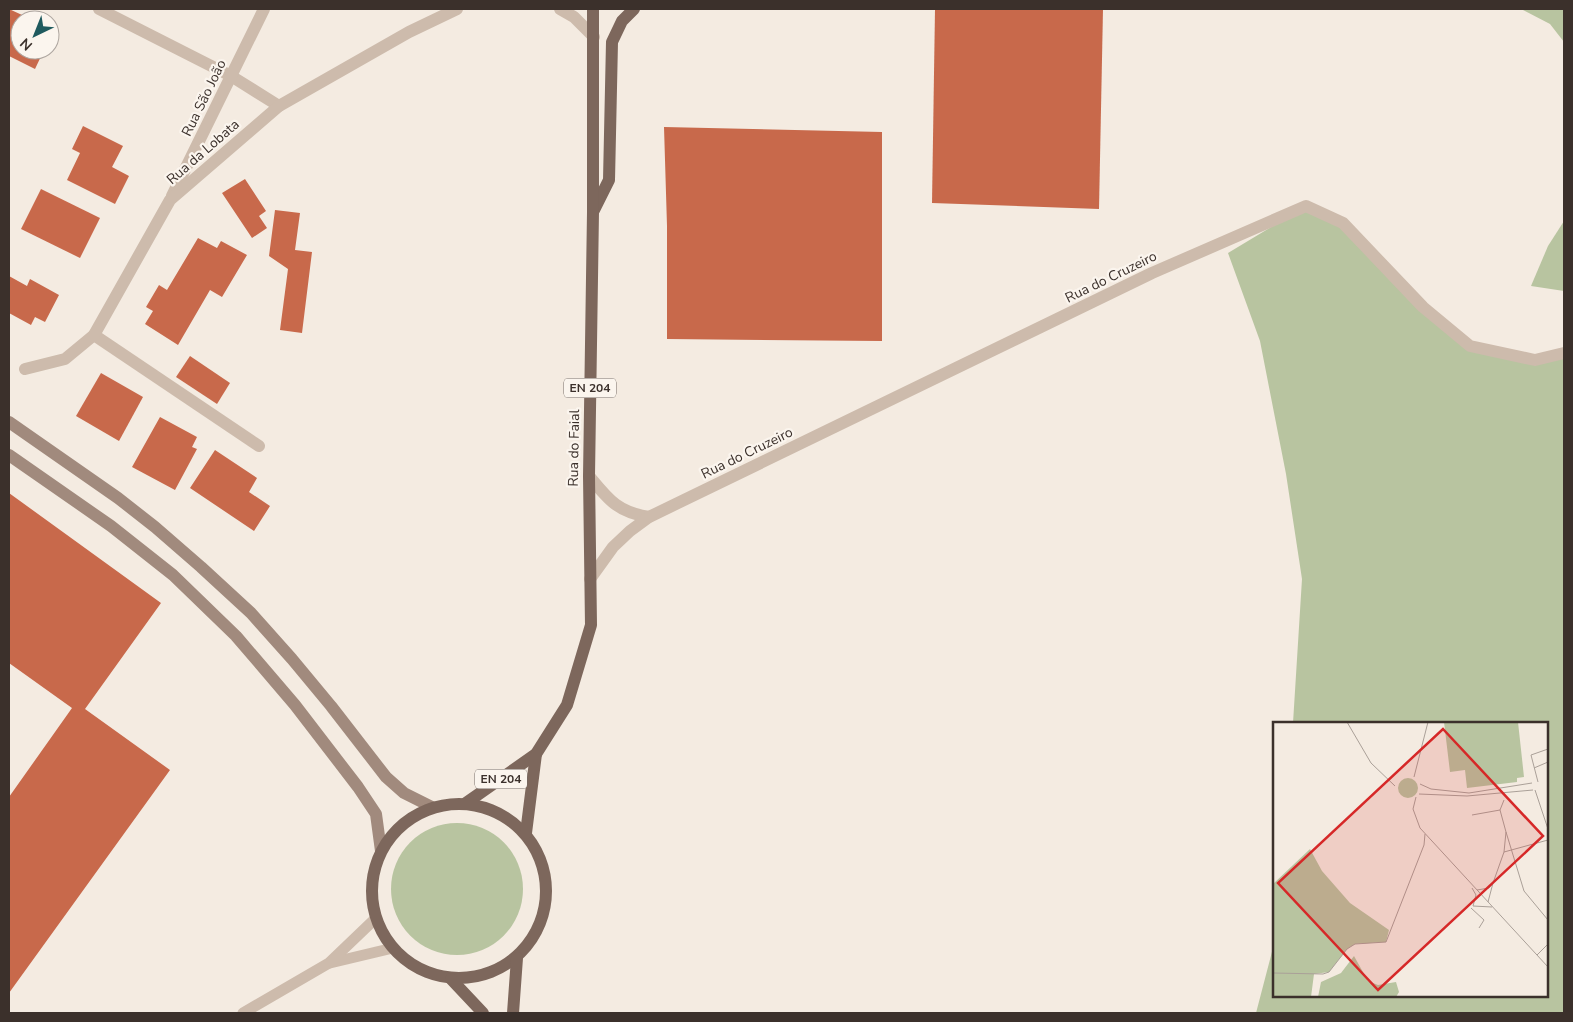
<svg xmlns="http://www.w3.org/2000/svg" width="1573" height="1022" font-family="'Nunito Sans',sans-serif">
<style>
.green{fill:#b8c4a0}
.building{fill:#c8694b}
.lines{fill:none;stroke-linecap:round;stroke-linejoin:round}
.lane{stroke:#cdbbac;stroke-width:11}
.street{stroke:#cdbbac;stroke-width:12}
.secondary{stroke:#a18a7d;stroke-width:12}
.primary{stroke:#7d675c;stroke-width:12}
.labels{text-anchor:middle;dominant-baseline:central;stroke-width:4.5;stroke-linejoin:round;paint-order:stroke}
.shield{fill:#fbf5ee;stroke:#756b66;stroke-width:1}
.shield-label{font-size:12px;font-weight:bold;fill:#3b302b}
.street-label{font-size:14px;fill:#3b302b;stroke:#fbf5ee}
.inset-road{fill:none;stroke:#aaa098;stroke-width:1}
.view{fill:#d62828;fill-opacity:0.15;stroke:#d62828;stroke-width:2.5}
.inset-edge{fill:none;stroke:#3b302b;stroke-width:2.5}
</style>
<rect width="100%" height="100%" fill="#f4ebe1"/>
<g class="green">
<polygon points="1521,9 1564,9 1564,42 1550,24"/>
<polygon points="1306,206 1343,223 1470,346 1535,360 1564,353 1564,1013 1256,1013 1274,944 1274,996 1547,996 1547,723 1293,723 1302,579 1286,474 1260,341 1228,253"/>
<polygon points="1564,221 1564,291 1531,286 1548,246"/>
<circle cx="457" cy="889" r="66"/>
</g>
<g class="building">
<polygon points="9,9 33,20 20,20 20,50 44,50 35,69 9,56"/>
<polygon points="935,9 1103,9 1099,209 932,203"/>
<polygon points="83,126 123,146 112,167 129,176 115,204 67,180 80,153 72,149"/>
<polygon points="664,127 882,132 882,341 667,339 667,226"/>
<polygon points="245,179 266,211 259,216 267,228 252,238 222,193"/>
<polygon points="41,189 100,218 80,258 21,229"/>
<polygon points="275,210 300,213 295,250 312,252 302,333 280,330 288,269 269,256"/>
<polygon points="198,238 217,248 221,241 247,255 222,297 210,290 178,345 145,324 153,311 146,307 159,285 167,290"/>
<polygon points="9,276 27,286 30,279 59,295 45,322 35,317 31,325 9,313"/>
<polygon points="190,356 230,383 217,404 176,377"/>
<polygon points="101,373 143,397 119,441 76,416"/>
<polygon points="160,417 197,437 192,447 197,449 175,490 132,467"/>
<polygon points="215,450 257,478 249,492 270,506 254,531 190,488"/>
<polygon points="9,493 161,603 85,709 170,770 9,993 9,797 72,708 9,663"/>
</g>
<g class="lines">
<g class="lane">
<polyline points="330,963 393,948"/>
<polyline points="243,1013 329,963 376,918"/>
</g>
<g class="street">
<polyline points="99,9 231,76 279,106"/>
<polyline points="560,9 574,17 594,37"/>
<polyline points="172,196 264,9"/>
<polyline points="94,335 259,446"/>
<polyline points="25,369 65,359 94,335 170,200 279,106 409,32 457,9"/>
<path d="M589,476C608,499 617,512 649,517"/>
<polyline points="590,579 613,547 630,531 649,517 1152,273 1306,206 1343,223 1423,307 1470,346 1535,360 1564,353"/>
</g>
<g class="secondary">
<polyline points="9,422 118,498 155,527 201,567 251,613 292,659 331,706 386,777 404,793 432,807"/>
<polyline points="9,455 111,526 173,575 236,636 295,705 358,787 376,814 381,851"/>
</g>
<g class="primary">
<polyline points="594,210 609,180 612,42 622,21 634,9"/>
<polyline points="466,803 536,754 567,705 591,625 589,476 593,212 593,9"/>
<circle cx="459" cy="891" r="87"/>
<polyline points="526,833 536,754"/>
<polyline points="451,979 483,1013"/>
<polyline points="513,1013 517,958"/>
</g>
</g>
<g class="labels">
<g class="shield">
<rect x="564" y="378.5" width="52" height="19" rx="4"/>
<rect x="475" y="769.5" width="52" height="19" rx="4"/>
</g>
<g class="shield-label">
<text x="590" y="388">EN 204</text>
<text x="501" y="779">EN 204</text>
</g>
<g class="street-label">
<text transform="translate(204 98) rotate(-64)">Rua São João</text>
<text transform="translate(203 152) rotate(-41)">Rua da Lobata</text>
<text transform="translate(1111 277) rotate(-26)">Rua do Cruzeiro</text>
<text transform="translate(574 448) rotate(-89)">Rua do Faial</text>
<text transform="translate(747 453) rotate(-26)">Rua do Cruzeiro</text>
</g>
</g>
<g transform="translate(1273 722)">
<rect width="275" height="275" fill="#f4ebe1"/>
<path d="M171,0H245L251,55L244,56V60L194,66L192,48L177,50ZM125 66a10 10 0 1 1 20 0a10 10 0 1 1-20 0ZM37,127L49,149L77,181L116,208L113,220L82,222L74,227L56,250L41,252L38,275H0V162ZM81,234L95,259L105,263L123,260L126,270L123,275H45L48,260L68,251Z" fill="#b8c4a0"/>
<path class="inset-road" d="M74,0L98,41L122,64M261,46L275,40M141,55L155,0M265,60L258,33L275,27M147,62L158,67L196,71L259,61M262,68L275,107M146,72L194,74L260,68M143,75L140,87L147,106L275,245M199,93L227,88M233,110L251,169L275,198M231,130L275,118M220,161L231,130L233,110L227,88L231,78M199,166L203,173L200,184M204,168L216,166L220,161L215,180M200,184L219,185M198,186L211,198L206,206M264,233L275,222M0,251L50,252L56,250L74,227L82,222L113,220L151,123L152,112"/>
<path class="view" d="M170,7L270,114L105,268L5,161Z"/>
<rect width="275" height="275" class="inset-edge"/>
</g>
<rect width="1573" height="1022" fill="none" stroke="#3b302b" stroke-width="20"/>
<g transform="translate(35 35) rotate(223)"><circle r="24" fill="#fbf5ee" stroke="#aea6a0"/>
<path d="M0-4L9 19L0 12L-9 19Z" fill="#1f5a5e"/>
<text y="-8" font-size="14" font-weight="bold" text-anchor="middle" fill="#3b302b">N</text>
</g>
</svg>
